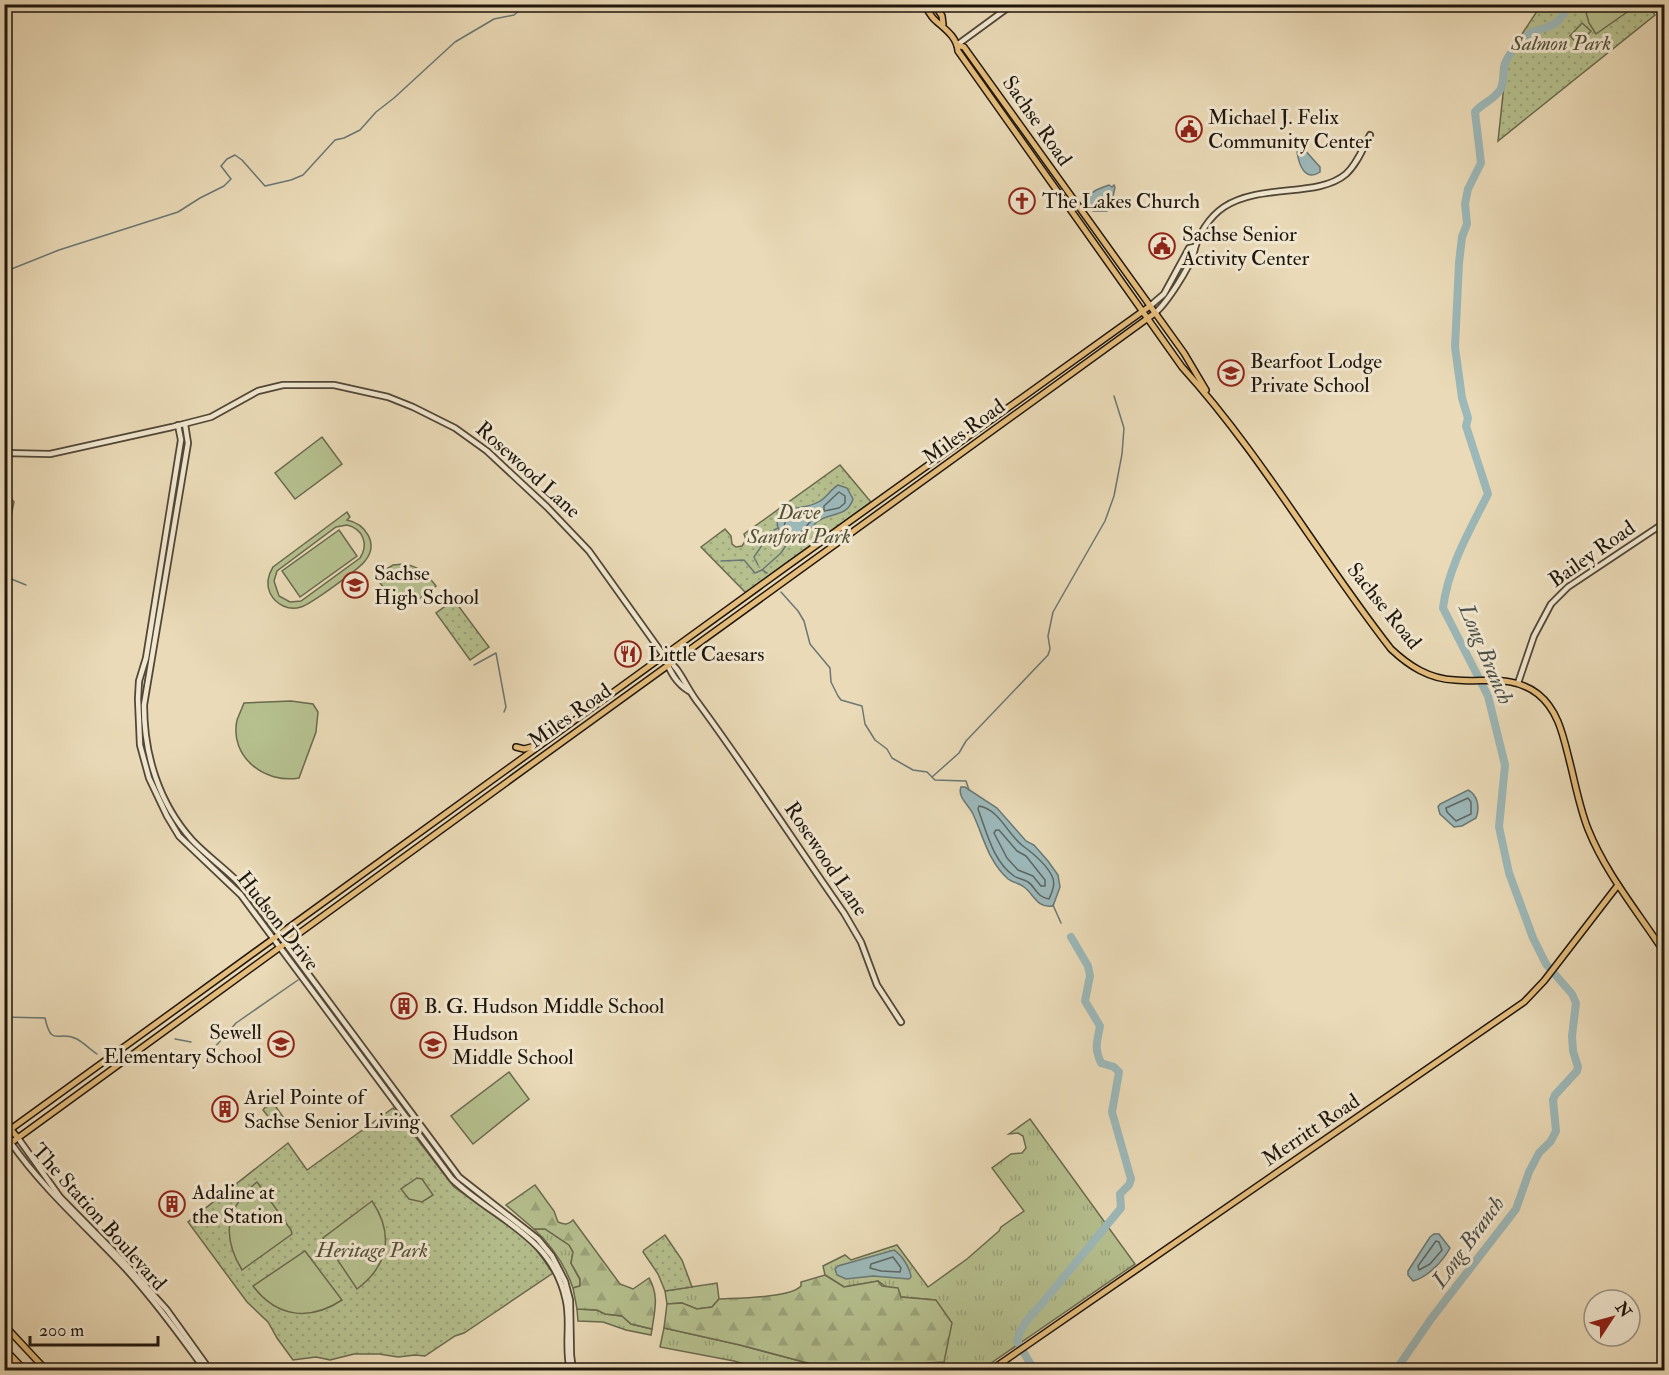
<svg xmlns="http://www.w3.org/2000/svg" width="1669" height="1375" font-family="'IM FELL Double Pica',serif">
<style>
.grass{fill:url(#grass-tufts);stroke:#6a6a4e;stroke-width:1.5}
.forest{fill:url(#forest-firs);stroke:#6a6a4e;stroke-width:1.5}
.park{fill:url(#park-dots);stroke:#6a6a4e;stroke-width:1.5}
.pitch{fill:#b6c08f;stroke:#6a6a4e;stroke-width:1.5;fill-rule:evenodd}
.water{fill:#9cb8b9;stroke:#6a7774;stroke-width:1.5}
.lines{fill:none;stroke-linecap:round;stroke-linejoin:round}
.shore{stroke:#5d6662;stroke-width:1.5}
.stream{stroke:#6a7774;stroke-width:1.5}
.river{stroke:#9cb8b9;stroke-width:8}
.minor-casing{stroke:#514637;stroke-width:8}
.major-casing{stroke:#1e150c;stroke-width:8}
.highway-casing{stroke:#1e150c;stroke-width:10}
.minor{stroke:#f1e7d0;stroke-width:4.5}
.major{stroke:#e5bd7c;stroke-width:5}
.highway{stroke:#e5bd7c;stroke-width:7}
.labels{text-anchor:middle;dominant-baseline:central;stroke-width:6;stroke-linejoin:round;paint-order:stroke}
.park-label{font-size:21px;font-style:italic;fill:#53513a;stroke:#f1e7d0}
.poi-label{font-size:21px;fill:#1e150c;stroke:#f1e7d0;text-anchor:start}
.street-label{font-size:21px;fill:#1e150c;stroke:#f1e7d0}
.water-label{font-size:22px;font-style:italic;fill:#4a4e49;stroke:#f1e7d0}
</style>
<defs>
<pattern id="grass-tufts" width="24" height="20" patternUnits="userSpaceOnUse" patternTransform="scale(1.5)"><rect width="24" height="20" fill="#b6c08f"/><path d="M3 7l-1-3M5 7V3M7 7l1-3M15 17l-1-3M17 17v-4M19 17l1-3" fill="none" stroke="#9ca47a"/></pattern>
<pattern id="forest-firs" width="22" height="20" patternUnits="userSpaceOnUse" patternTransform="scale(1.5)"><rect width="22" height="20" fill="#b6c08f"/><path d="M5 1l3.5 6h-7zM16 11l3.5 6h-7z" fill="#9ca47a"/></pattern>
<pattern id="park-dots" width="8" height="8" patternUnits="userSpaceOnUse" patternTransform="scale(1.5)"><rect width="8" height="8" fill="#b6c08f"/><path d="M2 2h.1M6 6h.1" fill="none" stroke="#9ca47a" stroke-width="1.8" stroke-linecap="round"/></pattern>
</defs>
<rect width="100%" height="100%" fill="#eadab7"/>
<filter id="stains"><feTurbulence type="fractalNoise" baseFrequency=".00333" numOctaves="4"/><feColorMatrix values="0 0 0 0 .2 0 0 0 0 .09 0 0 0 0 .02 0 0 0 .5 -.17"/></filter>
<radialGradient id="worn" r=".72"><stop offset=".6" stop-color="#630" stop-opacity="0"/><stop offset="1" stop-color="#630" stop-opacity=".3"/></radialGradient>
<g class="grass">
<polygon points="1030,1119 1135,1264 981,1370 888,1370 892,1365 944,1362 935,1300 901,1297 878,1281 844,1287 825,1275 823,1266 845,1255 851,1260 897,1245 928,1287 967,1259 999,1231 1001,1227 1024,1211 992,1168 1011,1154 1022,1153 1026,1148 1023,1136 1018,1133 1009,1134"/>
<path d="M534,1229H545L569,1245L573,1252L571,1263L580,1280V1286L573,1288C565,1264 552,1246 534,1229Z"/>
<polygon points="717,1283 719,1299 712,1307 697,1309 682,1303 667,1304 665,1291"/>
<polygon points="577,1309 597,1310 605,1314 622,1316 631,1324 652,1329 651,1335 626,1330 603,1322 578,1321"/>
<polygon points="664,1328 740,1345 834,1370 764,1370 734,1361 660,1347"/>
</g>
<g class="forest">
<polygon points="6,492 14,502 5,545 5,492"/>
<path d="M535,1185L554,1211L558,1222C565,1225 568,1225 573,1220L620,1284L633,1289L649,1278C659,1295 655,1310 652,1329L631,1324L622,1316L605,1314L597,1310L577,1309L573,1288L580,1286V1279L571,1263L573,1252L569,1245L545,1229H534L506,1205Z"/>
<path d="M825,1275L844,1287L878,1281L882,1286L898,1288L901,1297L936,1300L952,1323L944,1362L892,1365L888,1370H834L740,1345L664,1328L667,1304L682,1303L697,1309L712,1307L719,1299C737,1298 790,1298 801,1286V1282Z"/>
</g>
<g class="park">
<polygon points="1541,5 1648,5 1655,15 1498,141 1507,57"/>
<polygon points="840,465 871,502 746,593 701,547 725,529 731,536 732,544 736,547 742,546 746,540 744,534"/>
<polygon points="454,600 489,647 470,660 436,613"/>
<polygon points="271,1100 286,1121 277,1128 263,1110"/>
<polygon points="393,1108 454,1187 520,1234 536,1249 553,1273 485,1319 464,1333 455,1336 425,1356 415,1355 398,1357 379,1354 354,1354 330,1360 316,1357 293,1360 277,1338 268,1322 247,1302 188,1222 288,1143 307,1170"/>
<polygon points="665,1235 682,1260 692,1287 665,1291 658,1274 643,1252 644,1250"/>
</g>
<g class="pitch">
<polygon points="1584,5 1584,4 1637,5 1596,34 1589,23"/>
<polygon points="1582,23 1591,31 1578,44 1570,36"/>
<polygon points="322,437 342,464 295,499 275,473"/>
<path d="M347,512L350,517L347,520C366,524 379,544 365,561C359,569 311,604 301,607C289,611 276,605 270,593C266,584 268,575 273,567ZM347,525C363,529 369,544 360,558L301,601L290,602L279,596L274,581L277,571L336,527Z"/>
<polygon points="339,530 357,556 300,597 282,571"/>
<path d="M404,564C420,567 426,573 436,586L404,610L399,609L375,576L393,565Z"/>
<path d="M291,701L313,704L318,712L316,732L299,778C265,784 229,757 237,720C239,715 242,708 244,703Z"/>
<polygon points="509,1072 529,1099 473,1144 451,1116"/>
<polygon points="417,1178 422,1179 433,1195 422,1202 409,1199 401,1189"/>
<path d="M257,1182L291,1230L292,1234L242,1270C221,1235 226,1208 257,1182Z"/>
<path d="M372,1201C394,1234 389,1265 357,1289L323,1238Z"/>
<path d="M305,1251L342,1300C310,1321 277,1318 253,1286Z"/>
</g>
<g class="water">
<path d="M1303,148L1320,167V172C1305,182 1299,165 1297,152Z"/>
<path d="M1109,185L1112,187L1114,185L1115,187L1111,206L1107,211H1093L1086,200C1092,190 1099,189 1109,185Z"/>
<path d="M838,485L847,488L853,499C847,518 829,512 817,522C810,528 807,536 800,542H788L778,528L777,521C792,502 805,511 820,501C827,497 830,490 838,485Z"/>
<path d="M961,787H965L997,808L1026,841L1034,845L1048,861L1058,875L1060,887L1053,906C1037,909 1033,893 1024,887C1020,883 1013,883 1008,879C988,861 984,838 973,814C969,805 957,797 961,787Z"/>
<path d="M1468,790C1478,795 1480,808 1476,818L1462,826L1454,827L1440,814L1438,807L1440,804Z"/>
<path d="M1434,1234H1439L1450,1248C1443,1261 1428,1277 1413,1281L1408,1275V1271L1430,1237Z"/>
<path d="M894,1250C902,1255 910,1268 911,1277L909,1279L873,1276L846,1279L837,1275L835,1269L838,1266Z"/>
</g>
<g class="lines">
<g class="shore">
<polygon points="839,492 845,496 845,503 839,508 824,511 824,506"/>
<polygon points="814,510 816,515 798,536 792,537 784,526 786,520 801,512"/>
<polygon points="1468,798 1471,802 1471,814 1456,821 1447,812 1446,808"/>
<path d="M979,806C999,809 1008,835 1023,846C1034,854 1046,864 1052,876C1056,884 1052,892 1049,899C1036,897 1036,887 1028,882C1024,879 1018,879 1014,876C993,861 987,833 978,809Z"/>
<polygon points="996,830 999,830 1017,851 1026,856 1045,880 1045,886 1041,886 1033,876 1018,870 1007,858 994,833"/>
<polygon points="1436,1241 1439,1242 1442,1250 1430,1264 1419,1270 1418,1266"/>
<polygon points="893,1257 901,1268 900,1272 881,1271 870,1268 871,1264"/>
</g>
<g class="stream">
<polyline points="4,272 59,250 178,212 200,198 224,186 231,179 221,166 227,159 235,155 242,160 265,186 291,180 303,175 335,140 344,138 360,130 376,112 394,98 455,42 494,19 514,15 527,4"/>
<polyline points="774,530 778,528"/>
<polyline points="721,561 744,560 755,573 762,570"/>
<polyline points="758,565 754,557 771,532"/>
<polyline points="767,573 762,570 781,553 788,542"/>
<polyline points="4,576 26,585"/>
<polyline points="781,592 798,611 804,621 810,644 830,668 831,682 838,696 841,700 862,706 865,724 875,740 887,749 892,758 913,770 927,772 932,777"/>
<polyline points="474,665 496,653 506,707 504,712"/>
<polyline points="969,790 966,781 935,780 932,777 959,753 966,741 1048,655 1050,649 1048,636 1053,612 1105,521 1114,496 1122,454 1124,428 1114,396"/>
<polyline points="1053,905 1061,923"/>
<path d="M4,1017L45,1018C52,1049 58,1029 77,1039C84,1043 91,1050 97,1054"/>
<polyline points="175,1039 191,1042"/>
<polyline points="214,1048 236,1023 298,980"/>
</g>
<g class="river">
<path d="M1034,1370L1017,1341C1021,1326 1029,1317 1040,1306L1121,1208L1120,1194L1129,1185L1131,1179L1112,1112L1119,1072L1114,1067L1101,1063C1094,1047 1097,1043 1100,1026L1085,1001L1090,976L1088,966L1071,937"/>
<path d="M1396,1370L1431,1319L1516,1209L1529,1172L1539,1153L1551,1141L1556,1131L1553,1100L1555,1095L1577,1071L1578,1067L1573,1051L1572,1036L1576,1003L1572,994L1546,964L1533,938L1509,873L1499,827L1505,765L1488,696L1443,608C1448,567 1470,530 1488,494L1466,426L1468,418L1462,398L1455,347L1459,263L1462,237L1467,224L1465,204L1468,189L1481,163L1475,112C1482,103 1494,100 1500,90C1504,84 1503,75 1504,67C1506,57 1515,47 1522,40C1539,22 1557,36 1568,4"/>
</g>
<g class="minor-casing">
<g id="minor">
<polyline points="1655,4 1664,18"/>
<polyline points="957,45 1013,4"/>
<polyline points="1150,306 1164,294 1189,248 1194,247"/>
<path d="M1155,313C1167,303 1190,267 1194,252C1198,235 1209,217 1224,207C1261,183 1318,198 1346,174C1357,164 1363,148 1370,135"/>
<path d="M185,424L188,443L144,705C144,755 159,803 192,840C206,855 222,866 236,880C245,889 252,899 260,909L459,1177L538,1239L552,1256L565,1281L570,1300L571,1355L573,1370"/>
<path d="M178,425L181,440L146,658L139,681L138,699L140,745L149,778L167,816L179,836L241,895L452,1179C495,1220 553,1236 566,1301C571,1324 564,1347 570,1370"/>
<path d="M4,453L50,454L172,427L211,417L258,391L283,385H334L388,397L413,407L455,428L487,451L547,507L589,551L662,653C669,668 674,682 689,691"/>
<path d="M664,656C681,669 686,688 699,704C749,772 795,843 844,913L861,942L877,985L901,1022"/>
<polyline points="1518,683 1534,636 1551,604 1568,587 1664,523"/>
<polyline points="18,1138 60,1197 121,1259 167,1310 210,1370"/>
<path d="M11,1143C44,1190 87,1227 126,1269C155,1301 180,1335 205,1370"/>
</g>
</g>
<g class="major-casing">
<g id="major">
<path d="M924,4C927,9 931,17 936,21C945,29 957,37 958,51L1182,367C1261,454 1319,557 1391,649C1409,666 1429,679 1455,680C1485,683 1512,674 1538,694C1558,710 1563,735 1569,759C1575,782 1579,806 1588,829C1606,874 1638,912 1664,952"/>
<polyline points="934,4 942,16 943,24"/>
<polyline points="957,45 964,47 1184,353 1206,390"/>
<polyline points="516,747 524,749 535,746"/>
<polyline points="4,1121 18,1138"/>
<polyline points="4,1134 786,567 1150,306"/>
<polyline points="4,1148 529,766 1155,313"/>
<polyline points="4,1325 46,1370"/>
<polyline points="991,1370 1524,1002 1544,981 1618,885"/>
</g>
</g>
<g class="highway-casing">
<polyline id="highway" points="4,1350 23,1370"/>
</g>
<use href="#minor" class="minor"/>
<use href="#major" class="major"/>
<use href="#highway" class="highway"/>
</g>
<defs>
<g id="civic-ring" transform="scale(1.35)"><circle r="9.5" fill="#f1e7d0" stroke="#8f2418" stroke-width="1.5"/><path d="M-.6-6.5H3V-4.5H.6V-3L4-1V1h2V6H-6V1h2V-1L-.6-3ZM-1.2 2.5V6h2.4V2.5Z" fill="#8f2418"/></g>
<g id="church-ring" transform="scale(1.35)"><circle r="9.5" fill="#f1e7d0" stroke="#8f2418" stroke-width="1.5"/><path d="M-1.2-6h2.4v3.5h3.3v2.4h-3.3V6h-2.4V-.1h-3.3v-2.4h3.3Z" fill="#8f2418"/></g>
<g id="school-ring" transform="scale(1.35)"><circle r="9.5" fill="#f1e7d0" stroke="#8f2418" stroke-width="1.5"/><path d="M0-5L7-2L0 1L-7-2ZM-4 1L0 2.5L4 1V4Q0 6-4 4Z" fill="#8f2418"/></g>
<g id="restaurant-ring" transform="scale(1.35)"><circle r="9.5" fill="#f1e7d0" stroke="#8f2418" stroke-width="1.5"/><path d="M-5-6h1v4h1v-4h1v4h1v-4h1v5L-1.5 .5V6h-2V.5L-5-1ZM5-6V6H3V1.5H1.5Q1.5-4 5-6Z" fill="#8f2418"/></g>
<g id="building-ring" transform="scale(1.35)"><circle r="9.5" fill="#f1e7d0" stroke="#8f2418" stroke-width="1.5"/><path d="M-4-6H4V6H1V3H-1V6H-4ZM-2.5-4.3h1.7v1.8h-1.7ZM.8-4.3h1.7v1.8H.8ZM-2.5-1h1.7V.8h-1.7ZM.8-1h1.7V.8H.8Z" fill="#8f2418"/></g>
</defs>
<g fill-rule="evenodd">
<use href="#civic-ring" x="1189" y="129"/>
<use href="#church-ring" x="1022" y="201"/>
<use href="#civic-ring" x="1162" y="246"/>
<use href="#school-ring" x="1231" y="373"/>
<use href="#school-ring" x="355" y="585"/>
<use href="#restaurant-ring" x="628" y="654"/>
<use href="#building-ring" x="404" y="1006"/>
<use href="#school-ring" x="281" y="1044"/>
<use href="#school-ring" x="433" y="1045"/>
<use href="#building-ring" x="225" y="1109"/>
<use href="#building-ring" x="172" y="1204"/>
</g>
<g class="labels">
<g class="park-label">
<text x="1561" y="43">Salmon Park</text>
<text x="799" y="512">Dave<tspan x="799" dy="24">Sanford Park</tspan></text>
<text x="372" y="1250">Heritage Park</text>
</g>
<g class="poi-label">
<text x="1208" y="117">Michael J. Felix<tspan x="1208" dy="24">Community Center</tspan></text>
<text x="1042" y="201">The Lakes Church</text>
<text x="1182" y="234">Sachse Senior<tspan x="1182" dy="24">Activity Center</tspan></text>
<text x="1250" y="361">Bearfoot Lodge<tspan x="1250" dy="24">Private School</tspan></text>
<text x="374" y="573">Sachse<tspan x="374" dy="24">High School</tspan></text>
<text x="648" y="654">Little Caesars</text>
<text x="424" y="1006">B. G. Hudson Middle School</text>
<text x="262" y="1032" text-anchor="end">Sewell<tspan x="262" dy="24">Elementary School</tspan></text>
<text x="452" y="1033">Hudson<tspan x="452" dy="24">Middle School</tspan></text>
<text x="244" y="1097">Ariel Pointe of<tspan x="244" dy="24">Sachse Senior Living</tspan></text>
<text x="192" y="1192">Adaline at<tspan x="192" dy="24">the Station</tspan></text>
</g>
<g class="street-label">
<text transform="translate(1037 121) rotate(55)">Sachse Road</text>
<text transform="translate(964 432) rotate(-36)">Miles Road</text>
<text transform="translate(528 470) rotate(42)">Rosewood Lane</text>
<text transform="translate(1592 554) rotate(-35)">Bailey Road</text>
<text transform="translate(1384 606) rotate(51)">Sachse Road</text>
<text transform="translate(570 716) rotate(-35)">Miles Road</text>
<text transform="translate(826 859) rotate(56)">Rosewood Lane</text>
<text transform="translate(278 921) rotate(52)">Hudson Drive</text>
<text transform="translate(1311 1130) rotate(-34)">Merritt Road</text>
<text transform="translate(99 1217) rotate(48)">The Station Boulevard</text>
</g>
<g class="water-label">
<text transform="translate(1486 654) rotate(67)">Long Branch</text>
<text transform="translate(1468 1242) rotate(-54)">Long Branch</text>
</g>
</g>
<rect width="1669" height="1375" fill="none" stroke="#eadab7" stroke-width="24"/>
<rect x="6" y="6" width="1657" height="1363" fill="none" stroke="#1e150c" stroke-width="3"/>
<rect x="12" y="12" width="1645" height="1351" fill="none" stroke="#1e150c" stroke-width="1.5"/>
<g transform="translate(1612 1318) rotate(54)"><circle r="28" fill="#f1e7d0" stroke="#9d9382" stroke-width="1.5"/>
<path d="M0-4.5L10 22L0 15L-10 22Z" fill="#8f2418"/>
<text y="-9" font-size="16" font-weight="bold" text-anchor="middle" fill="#1e150c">N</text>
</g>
<path d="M30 1336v9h128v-9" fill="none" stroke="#1e150c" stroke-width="3"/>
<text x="39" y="1336" font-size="18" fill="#1e150c" stroke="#f1e7d0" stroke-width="4.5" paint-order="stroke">200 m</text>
<rect width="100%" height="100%" filter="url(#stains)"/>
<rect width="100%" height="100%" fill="url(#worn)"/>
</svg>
